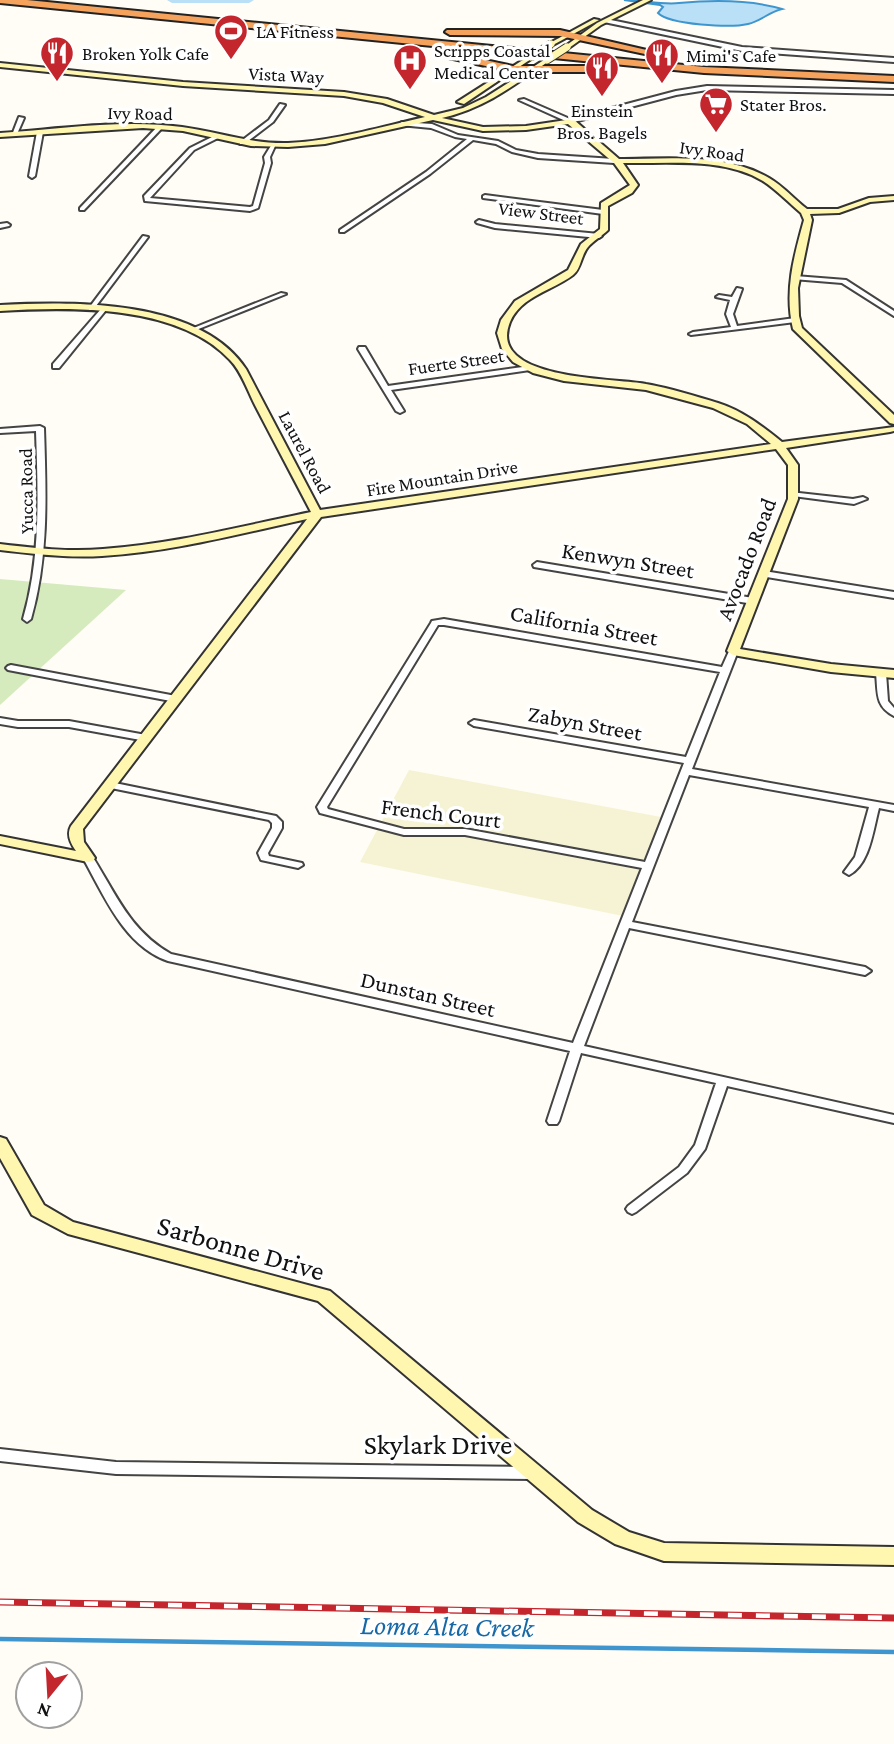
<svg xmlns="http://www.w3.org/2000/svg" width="894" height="1744" font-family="'Crimson Pro',serif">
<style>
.farmland{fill:#f6f3d4}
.green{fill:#d5ebbd}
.water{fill:#b9e0f7;stroke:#3f96cf;stroke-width:2}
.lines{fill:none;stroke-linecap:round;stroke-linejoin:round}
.stream{stroke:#3f96cf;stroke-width:4.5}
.river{fill:#b9e0f7;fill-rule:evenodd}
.street-casing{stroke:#444;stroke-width:4}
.secondary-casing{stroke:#333;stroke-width:4}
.highway-casing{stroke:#222;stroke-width:4}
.street{fill:#fff;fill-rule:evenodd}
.secondary{fill:#fff6b0;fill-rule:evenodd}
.highway{fill:#f5a25d;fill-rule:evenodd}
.rail-casing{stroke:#c4262e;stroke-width:7}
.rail{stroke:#fff;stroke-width:4.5;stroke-dasharray:14;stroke-linecap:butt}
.secondary-bridge-casing{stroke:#333;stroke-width:9;stroke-linecap:butt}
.secondary-bridge{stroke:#fff6b0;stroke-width:7}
.labels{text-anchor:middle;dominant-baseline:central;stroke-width:7;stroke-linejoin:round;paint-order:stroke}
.far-poi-label{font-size:19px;fill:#111;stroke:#fff;text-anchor:start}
.far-street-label{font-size:19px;fill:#111;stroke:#fff}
.street-label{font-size:23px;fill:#111;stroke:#fff}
.near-street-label{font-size:28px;fill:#111;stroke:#fff}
.near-water-label{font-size:28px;font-style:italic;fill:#1768a6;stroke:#fff}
</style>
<rect width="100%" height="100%" fill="#fffdf5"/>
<polygon class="farmland" points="409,770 661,817 623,916 360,862"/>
<polygon class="green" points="0,579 126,590 0,705"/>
<path class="water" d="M624,0C642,0 662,5 679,3C712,0 752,0 782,9C769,12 761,21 748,24C731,28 670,25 658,13L663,7L660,5Z"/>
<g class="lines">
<polyline class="stream" points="0,1639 894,1652"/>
<polygon class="river" points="167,0 254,0 249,3 172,3"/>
<g class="street-casing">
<g id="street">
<polygon points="606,19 742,47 894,58 894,62 742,51 604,22"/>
<polygon points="707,86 894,90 894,94 707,90 676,95 570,123 519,100 524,99 570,119 676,91"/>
<polygon points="280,104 285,105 273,122 244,144 240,144 240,142 269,120"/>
<polygon points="19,117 24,118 17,134 12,135"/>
<polygon points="402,122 432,124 458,135 498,141 516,150 538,154 614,159 617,161 614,163 538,158 512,152 496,144 473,140 430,174 344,232 340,232 340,230 426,172 467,139 455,137 431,128 400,125 399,124"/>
<polygon points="158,126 163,127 84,210 80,210 80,208"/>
<polygon points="40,130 43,132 35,176 32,178 29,176 37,132"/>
<polygon points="216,135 218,136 218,138 194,150 150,198 250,207 253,206 265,163 264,157 272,144 276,144 270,157 271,163 258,208 250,211 145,201 144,196 190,148"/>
<polygon points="485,195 603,210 606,212 603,214 483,198 483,196"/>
<polygon points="479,220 495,224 599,234 602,236 599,238 495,228 477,223 476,222"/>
<polygon points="7,223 10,225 9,226 0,228 0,224"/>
<polygon points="143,236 148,237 93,310 89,310 89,308"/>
<polygon points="795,276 846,280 894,311 894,316 842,283 793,279 792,278"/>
<polygon points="737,288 742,289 733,314 737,326 795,318 798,320 795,322 691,335 689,334 693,332 731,327 726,314 730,300 716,297 719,295 732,297"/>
<polygon points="281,293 286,294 196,330 191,329"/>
<polygon points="101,309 106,310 59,368 53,368 53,364"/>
<polygon points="359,347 365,347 388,386 530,366 534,368 530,370 391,390 404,411 400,413 396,411 358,349"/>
<path d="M40,426L44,428C46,493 49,556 31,619L27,622L23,619C41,557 38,495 36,431L0,433V429Z"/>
<polygon points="790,492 853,499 863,497 867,499 854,504 793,496 790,496"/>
<polygon points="537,562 753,598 757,601 753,604 534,567 533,565"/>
<polygon points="764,571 894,592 894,598 761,576 761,572"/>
<path d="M444,619L722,667L730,649H736L738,651L692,769L894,805V811L879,808C873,830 870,864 849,875L844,872L855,857L869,807L689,775L632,922L865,967L871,971L865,975L629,928L584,1046L894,1115V1123L727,1086L705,1149L687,1173L636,1212L632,1214L628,1212L626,1209L628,1206L679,1167L695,1145L716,1083L581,1053L559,1121L557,1124H549L547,1121L570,1051L168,961C124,946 104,895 83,858L84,856H92C116,894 130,931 171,954L573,1043L642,868L465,835H404L320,813L317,807L431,623L432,621ZM438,625H444L720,672L686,757L474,720L469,723L474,726L684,763L645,862L465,829H404L328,809L327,807Z"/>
<polygon points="11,665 176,696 181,699 176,702 8,670 6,668 8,666"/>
<path d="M881,670L886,673L888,701L894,708V716C875,706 878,693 876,673Z"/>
<polygon points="0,718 18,721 69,721 146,735 151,738 146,741 69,727 18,727 0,724"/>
<polygon points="110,782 276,816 282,822 282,828 268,853 269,856 302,863 303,865 298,868 261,860 258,853 272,828 272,823 269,820 106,787 105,785 106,783"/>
<polygon points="0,1449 116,1462 532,1467 537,1469 539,1473 537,1477 532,1479 116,1474 0,1461"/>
</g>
</g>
<g class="secondary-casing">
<g id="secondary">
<polygon points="643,0 651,0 601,25 569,48 564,47 597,23"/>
<polygon points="594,19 599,20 553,45 548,44"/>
<polygon points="529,56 534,57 464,104 457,102"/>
<path d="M547,58L549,61C513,86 485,108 442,118L483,127L526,126L573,119L619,159C667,159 725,152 769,178C783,186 794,199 807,209H838L869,198L894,196V200L870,202L839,213L810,214L812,220L798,288L799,316L802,328L894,415V424L890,423L793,329C784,291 794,256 804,220L801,213C789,203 777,190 763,181C723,157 669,164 623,163L638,185L632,193L608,206V230C602,236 593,241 588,247C581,255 581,269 573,275C552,291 521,296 510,322C486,381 615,378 646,384C670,388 695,396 718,403C743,411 762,426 782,442L894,427V431L890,432L786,448L798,465V499L740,649L831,664L894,670V678L831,672L733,655L727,651L788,499V465L776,449L321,517L83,829L84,842L95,858L93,861L88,862L0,844V836L76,851C71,844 66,835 71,826L307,519C239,534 171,552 102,556C68,558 34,554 0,550V544C34,548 69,552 103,549C173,544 242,526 311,512C293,477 274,442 256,407C248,392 242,372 230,360C178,304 70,307 0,311V305C74,301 200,299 246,369L320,510L771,444L747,424L713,408L646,390L564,381L533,373L513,362L502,349L497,333L501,320L515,301L568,270L581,244L600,229L601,203L630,185L614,163L568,124L526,130L483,131L433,120L325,144L288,147L251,146L183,131L143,128L0,137V133C59,129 124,119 182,127C219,132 250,144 288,143C334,141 380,127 425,117L383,103L344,96L183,86L0,67V63L183,82L344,92L387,99L434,115L463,108L486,97Z"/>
<polygon points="0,1137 6,1139 44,1205 73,1222 330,1291 592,1510 629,1532 664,1543 894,1547 894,1565 664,1561 615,1544 578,1522 318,1301 68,1234 32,1215 0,1158"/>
</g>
</g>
<g class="highway-casing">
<g id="highway">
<polygon points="0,0 27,0 704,67 894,76 894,82 704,73 0,3"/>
<polygon points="447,30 560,30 664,54 659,57 560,36 450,35 445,32"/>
<polygon points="447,52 513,66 590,66 595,69 590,72 513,72 444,57 442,55"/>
</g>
</g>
<use href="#street" class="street"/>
<use href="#secondary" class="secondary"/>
<use href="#highway" class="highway"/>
<g class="rail-casing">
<polyline id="rail" points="0,1602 894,1618"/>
</g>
<use href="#rail" class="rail"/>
<g class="secondary-bridge-casing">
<g id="secondary-bridge">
<polyline points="531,57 551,44"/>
<polyline points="547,60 567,47"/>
</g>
</g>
<use href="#secondary-bridge" class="secondary-bridge"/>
</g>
<defs>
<g id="stadium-pin" transform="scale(1.75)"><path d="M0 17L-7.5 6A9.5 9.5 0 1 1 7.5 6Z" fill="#c4262e" stroke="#fff"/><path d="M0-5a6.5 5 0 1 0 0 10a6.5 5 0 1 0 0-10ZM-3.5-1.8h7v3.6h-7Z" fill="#fff"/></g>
<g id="restaurant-pin" transform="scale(1.75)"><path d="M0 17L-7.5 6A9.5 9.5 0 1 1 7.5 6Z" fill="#c4262e" stroke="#fff"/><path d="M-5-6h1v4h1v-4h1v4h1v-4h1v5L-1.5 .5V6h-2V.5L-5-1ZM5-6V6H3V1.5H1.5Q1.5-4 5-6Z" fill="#fff"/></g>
<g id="hospital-pin" transform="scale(1.75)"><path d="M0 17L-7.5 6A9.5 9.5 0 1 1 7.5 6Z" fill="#c4262e" stroke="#fff"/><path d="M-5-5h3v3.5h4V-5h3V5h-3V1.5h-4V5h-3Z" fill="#fff"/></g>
<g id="supermarket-pin" transform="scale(1.75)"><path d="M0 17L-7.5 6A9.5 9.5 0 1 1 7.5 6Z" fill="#c4262e" stroke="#fff"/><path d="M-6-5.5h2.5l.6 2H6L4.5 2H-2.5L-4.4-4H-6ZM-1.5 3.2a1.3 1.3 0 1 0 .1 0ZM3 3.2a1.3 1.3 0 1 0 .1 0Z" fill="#fff"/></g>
</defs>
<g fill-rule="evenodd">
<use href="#stadium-pin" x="231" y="31"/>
<use href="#restaurant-pin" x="57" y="53"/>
<use href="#restaurant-pin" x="662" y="55"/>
<use href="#hospital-pin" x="410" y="61"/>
<use href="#restaurant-pin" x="602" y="68"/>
<use href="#supermarket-pin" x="716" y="104"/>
</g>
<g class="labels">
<g class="far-poi-label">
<text x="256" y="31">LA Fitness</text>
<text x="434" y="50">Scripps Coastal<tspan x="434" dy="22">Medical Center</tspan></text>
<text x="82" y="53">Broken Yolk Cafe</text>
<text x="686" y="55">Mimi's Cafe</text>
<text x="740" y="104">Stater Bros.</text>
<text x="602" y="110" text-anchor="middle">Einstein<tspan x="602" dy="22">Bros. Bagels</tspan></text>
</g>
<g class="far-street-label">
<text transform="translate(286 75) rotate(3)">Vista Way</text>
<text transform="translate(140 113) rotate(1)">Ivy Road</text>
<text transform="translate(712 151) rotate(8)">Ivy Road</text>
<text transform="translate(541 213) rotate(7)">View Street</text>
<text transform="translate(456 362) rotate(-8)">Fuerte Street</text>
<text transform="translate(305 452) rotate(62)">Laurel Road</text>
<text transform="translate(442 478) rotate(-9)">Fire Mountain Drive</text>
<text transform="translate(26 491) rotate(-91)">Yucca Road</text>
</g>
<g class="street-label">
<text transform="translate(746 559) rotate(-69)">Avocado Road</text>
<text transform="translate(628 560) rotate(9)">Kenwyn Street</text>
<text transform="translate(584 625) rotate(10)">California Street</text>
<text transform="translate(585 723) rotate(10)">Zabyn Street</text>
<text transform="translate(441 813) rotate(7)">French Court</text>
<text transform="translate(428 994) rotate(13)">Dunstan Street</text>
</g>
<g class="near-street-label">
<text transform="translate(241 1248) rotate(16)">Sarbonne Drive</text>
<text x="438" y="1444">Skylark Drive</text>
</g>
<g class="near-water-label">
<text transform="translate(447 1626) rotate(1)">Loma Alta Creek</text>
</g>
</g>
<g transform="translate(49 1695) rotate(198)"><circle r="33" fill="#ffffff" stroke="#a0a0a0" stroke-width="2"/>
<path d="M0-5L12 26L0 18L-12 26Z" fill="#c4262e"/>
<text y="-10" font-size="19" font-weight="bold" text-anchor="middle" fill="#111111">N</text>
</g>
</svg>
